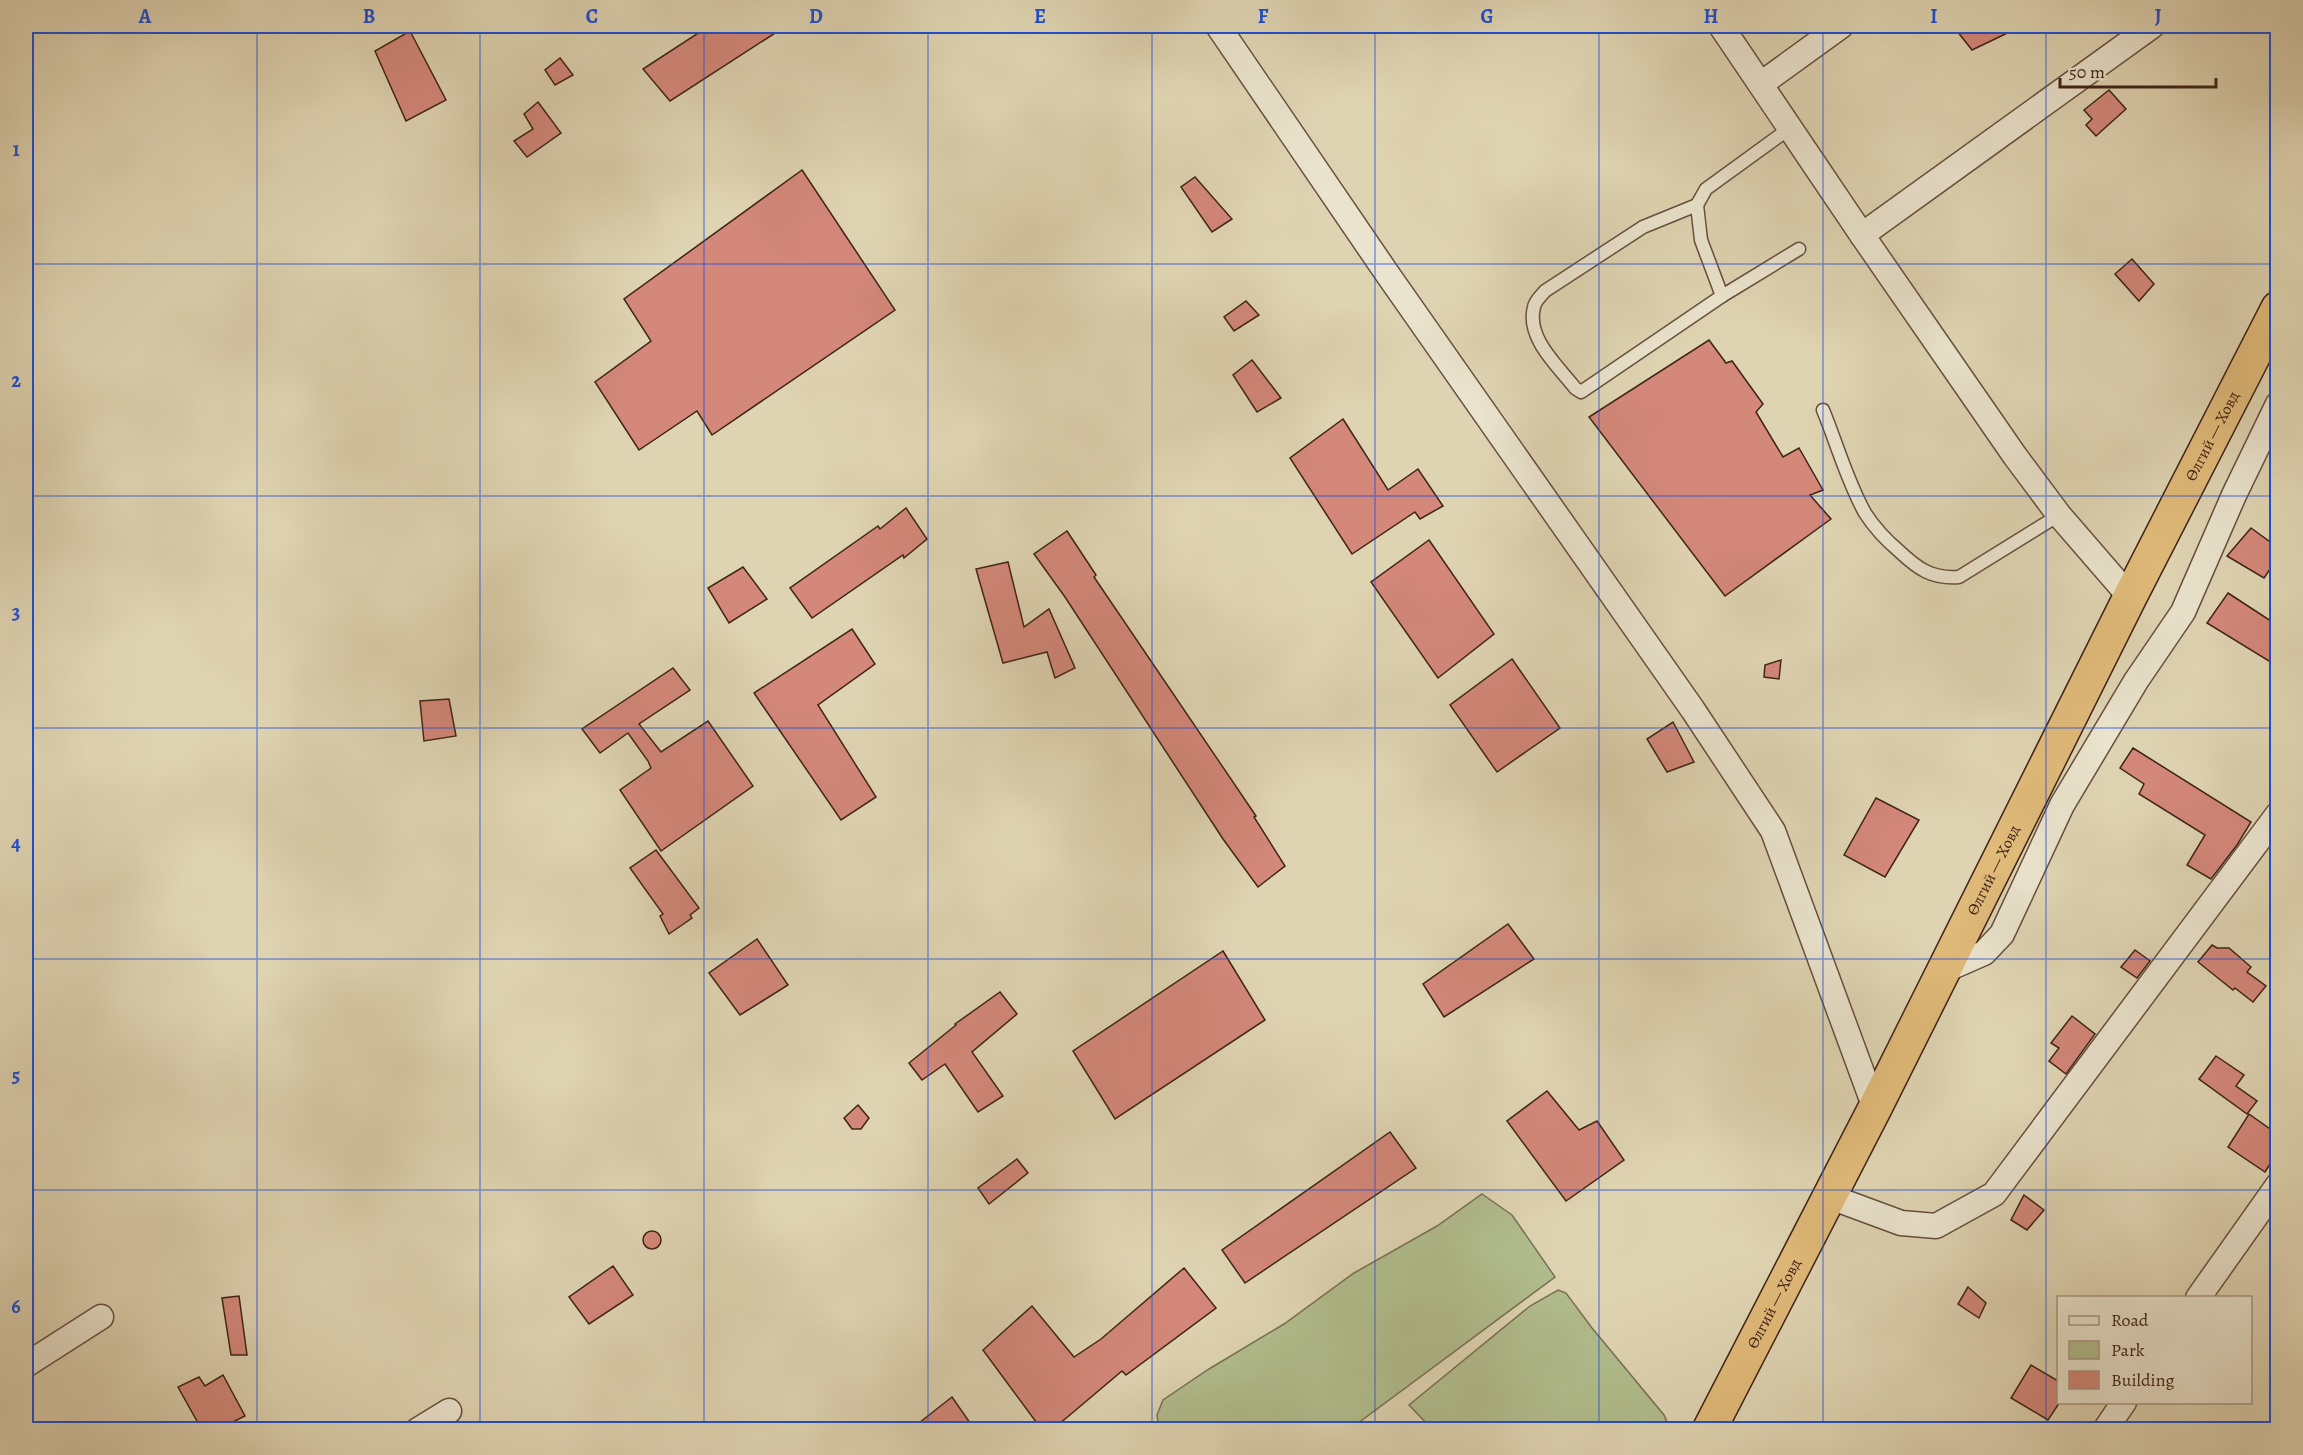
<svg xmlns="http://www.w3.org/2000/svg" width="2303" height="1455" font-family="Alegreya,serif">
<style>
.green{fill:#b1bd8d;stroke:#787052;stroke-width:1.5}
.building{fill:#d4887a;stroke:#3e2317;stroke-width:1.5}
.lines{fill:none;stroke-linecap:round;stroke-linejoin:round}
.service-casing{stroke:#664f3e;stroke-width:15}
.minor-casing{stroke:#664f3e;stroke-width:27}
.trunk-casing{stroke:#3e2317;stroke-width:36}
.service{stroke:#eae3cd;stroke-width:12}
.minor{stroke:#eae3cd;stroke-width:24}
.trunk{stroke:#e0ba79;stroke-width:33}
.grid{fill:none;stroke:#1d4ed8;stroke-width:1.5;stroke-opacity:0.55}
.labels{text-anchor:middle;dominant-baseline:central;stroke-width:4.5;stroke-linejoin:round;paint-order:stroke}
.street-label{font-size:16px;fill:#3e2317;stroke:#eae3cd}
.neatline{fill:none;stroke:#1d4ed8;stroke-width:2}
.grid-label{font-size:20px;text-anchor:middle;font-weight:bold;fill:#1d4ed8}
</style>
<rect width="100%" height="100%" fill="#dfd4b2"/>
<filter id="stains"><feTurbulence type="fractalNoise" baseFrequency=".00333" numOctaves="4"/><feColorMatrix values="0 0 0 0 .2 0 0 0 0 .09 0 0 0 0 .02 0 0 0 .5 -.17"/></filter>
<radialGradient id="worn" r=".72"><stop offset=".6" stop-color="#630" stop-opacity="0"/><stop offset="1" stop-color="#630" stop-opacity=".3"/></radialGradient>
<g class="green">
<polygon points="1482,1194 1512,1215 1555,1277 1350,1429 1159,1429 1157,1415 1163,1400 1209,1369 1284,1324 1354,1273 1437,1226"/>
<polygon points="1558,1290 1566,1293 1592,1328 1664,1415 1670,1429 1432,1429 1409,1405 1530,1306"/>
</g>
<g class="building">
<polygon points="709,26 786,26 670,101 643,69"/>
<polygon points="1953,26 2022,26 1972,50"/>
<polygon points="410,31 446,100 406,121 375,51"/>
<polygon points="560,58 573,75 555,85 545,70"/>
<polygon points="2109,90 2126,109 2096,136 2086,125 2092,119 2084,110"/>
<polygon points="538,102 561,133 527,157 514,141 533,129 524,114"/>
<polygon points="802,170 895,310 712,435 697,411 639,450 595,382 651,341 624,299"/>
<polygon points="1195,177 1232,219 1212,232 1181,187"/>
<polygon points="2132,259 2154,284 2139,301 2115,274"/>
<polygon points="1246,301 1259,315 1234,331 1224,317"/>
<polygon points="1709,340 1726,363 1732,361 1763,404 1756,412 1783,457 1799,448 1823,490 1810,495 1831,519 1725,596 1589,417"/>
<polygon points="1252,360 1281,398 1257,412 1233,375"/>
<polygon points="1343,419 1388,490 1418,469 1443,506 1420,519 1415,512 1352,554 1290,458"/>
<polygon points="906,508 927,539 904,558 903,555 812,618 790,588 878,526 880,529"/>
<polygon points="2251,528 2277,547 2277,559 2264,578 2227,556"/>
<polygon points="1067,531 1096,575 1094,577 1256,816 1254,817 1285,866 1258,887 1223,839 1065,597 1034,554"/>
<polygon points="1429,540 1494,634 1438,678 1371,582"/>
<polygon points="1008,562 1024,627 1049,609 1075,668 1055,678 1047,652 1003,663 976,569"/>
<polygon points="743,567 767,599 729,623 708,588"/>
<polygon points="2228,593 2277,625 2277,666 2207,623"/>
<polygon points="852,629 875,664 818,705 876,797 841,820 754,693"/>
<polygon points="1512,659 1560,728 1497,772 1450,705"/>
<polygon points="1781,660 1779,679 1764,677 1765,665"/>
<polygon points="673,668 690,690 639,724 661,752 708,721 753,786 661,851 620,790 651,768 648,761 628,733 600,753 582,729"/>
<polygon points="449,699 456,736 424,741 420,701"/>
<polygon points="1673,722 1694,762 1667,772 1647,739"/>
<polygon points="2133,748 2251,822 2237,845 2211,879 2187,865 2205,835 2139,794 2144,784 2120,768"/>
<polygon points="1876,798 1919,820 1885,877 1844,855"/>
<polygon points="656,850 699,908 690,915 692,918 669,934 660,916 663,914 630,868"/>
<polygon points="1508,924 1534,959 1444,1017 1423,984"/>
<polygon points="757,939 788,985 740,1015 709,973"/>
<polygon points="2212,945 2217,948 2229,948 2251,967 2247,972 2266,986 2253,1002 2235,988 2233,990 2198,962"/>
<polygon points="2135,950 2150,961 2137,978 2121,967"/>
<polygon points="1223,951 1265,1020 1115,1119 1073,1051"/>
<polygon points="1000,992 1017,1014 972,1052 1003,1096 978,1112 945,1064 922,1080 909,1063 956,1025 955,1024"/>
<polygon points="2072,1016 2095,1034 2066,1074 2049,1061 2059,1048 2051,1043"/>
<polygon points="2216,1056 2244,1075 2236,1086 2257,1101 2247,1114 2199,1079"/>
<polygon points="1547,1091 1579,1130 1597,1121 1624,1160 1566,1201 1507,1121"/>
<polygon points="858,1105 869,1118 861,1129 852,1129 844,1118"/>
<polygon points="2249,1114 2277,1134 2277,1153 2265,1172 2228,1147"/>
<polygon points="1390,1132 1416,1168 1245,1283 1222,1250"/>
<polygon points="1017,1159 1028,1173 989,1204 978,1188"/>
<polygon points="2024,1195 2044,1210 2027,1230 2011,1220"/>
<circle cx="652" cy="1240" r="9"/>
<polygon points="613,1266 633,1295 589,1324 569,1297"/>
<polygon points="1184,1268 1216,1308 1126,1375 1122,1371 1052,1430 1042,1430 983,1350 1032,1306 1074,1357 1101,1339"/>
<polygon points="1968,1287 1986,1303 1979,1318 1958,1304"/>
<polygon points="239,1296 247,1355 231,1355 222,1298"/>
<polygon points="2031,1365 2058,1381 2058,1405 2048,1420 2011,1398"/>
<polygon points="223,1375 245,1416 217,1430 202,1430 178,1387 199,1377 205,1386"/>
<polygon points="952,1397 975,1430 910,1430"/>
</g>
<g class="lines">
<g class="service-casing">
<g id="service">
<polyline points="1790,128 1706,189 1697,205 1701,240 1722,296 1799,249"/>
<path d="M1697,205L1643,227L1545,291C1541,296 1535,301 1534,307C1526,338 1557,365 1575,388L1581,392L1722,296"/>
<path d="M1823,410C1837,444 1847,481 1865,513C1874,527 1886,540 1899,551C1918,569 1932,579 1959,577L2059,515"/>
</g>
</g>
<g class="minor-casing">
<g id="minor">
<polyline points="1218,26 1386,272 1693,710 1773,831 1875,1108"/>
<polyline points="1721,26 1862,235 2015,456 2059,515 2130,597"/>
<polyline points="1761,84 1841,26"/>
<polyline points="1862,235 2152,26"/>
<polyline points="1943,971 1984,953 2002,934 2062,805 2136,681 2183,612 2234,495 2278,404"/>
<polyline points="1828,1196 1901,1223 1936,1226 1994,1194 2278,814"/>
<polyline points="2198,1298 2278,1185"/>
<polyline points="26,1365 101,1317"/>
<polyline points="418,1430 449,1411"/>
<polyline points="2105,1430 2124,1402"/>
</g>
</g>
<g class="trunk-casing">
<g id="trunk">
<path id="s1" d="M1709,1430L1875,1108L2130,597L2278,308"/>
</g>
</g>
<use href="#service" class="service"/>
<use href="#minor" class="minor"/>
<use href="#trunk" class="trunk"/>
</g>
<path class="grid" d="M257,26V1430M480,26V1430M704,26V1430M928,26V1430M1152,26V1430M1375,26V1430M1599,26V1430M1823,26V1430M2046,26V1430M26,264H2278M26,496H2278M26,728H2278M26,959H2278M26,1190H2278"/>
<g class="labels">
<g class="street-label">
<text stroke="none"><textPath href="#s1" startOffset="1114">Өлгий — Ховд</textPath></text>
<text stroke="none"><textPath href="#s1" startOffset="628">Өлгий — Ховд</textPath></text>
<text stroke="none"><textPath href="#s1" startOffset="142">Өлгий — Ховд</textPath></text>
</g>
</g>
<rect width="2303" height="1455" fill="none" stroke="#dfd4b2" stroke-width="66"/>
<rect x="2057" y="1296" width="195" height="108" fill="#eae3cd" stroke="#a59684" stroke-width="1.5"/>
<rect x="2069" y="1316" width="30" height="9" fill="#eae3cd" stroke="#a59684" stroke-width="1.5"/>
<text x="2111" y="1326" font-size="18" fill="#3e2317">Road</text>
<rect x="2069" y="1341" width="30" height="18" fill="#b1bd8d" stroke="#a59684" stroke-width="1.5"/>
<text x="2111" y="1356" font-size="18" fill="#3e2317">Park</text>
<rect x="2069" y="1371" width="30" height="18" fill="#d4887a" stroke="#a59684" stroke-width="1.5"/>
<text x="2111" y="1386" font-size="18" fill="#3e2317">Building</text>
<path d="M2060 78v9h156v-9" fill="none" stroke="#3e2317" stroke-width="3"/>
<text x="2069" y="78" font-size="18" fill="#3e2317" stroke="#eae3cd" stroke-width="4.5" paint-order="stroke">50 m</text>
<rect x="33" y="33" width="2237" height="1389" class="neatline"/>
<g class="grid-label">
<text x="145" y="23">A</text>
<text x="369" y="23">B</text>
<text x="592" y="23">C</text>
<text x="816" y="23">D</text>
<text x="1040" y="23">E</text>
<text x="1263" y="23">F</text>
<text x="1487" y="23">G</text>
<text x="1711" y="23">H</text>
<text x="1934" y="23">I</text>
<text x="2158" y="23">J</text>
<text x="16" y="156">1</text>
<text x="16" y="387">2</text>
<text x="16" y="619">3</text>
<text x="16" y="850">4</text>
<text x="16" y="1082">5</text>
<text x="16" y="1313">6</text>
</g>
<rect width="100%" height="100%" filter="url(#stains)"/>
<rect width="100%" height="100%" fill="url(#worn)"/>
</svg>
